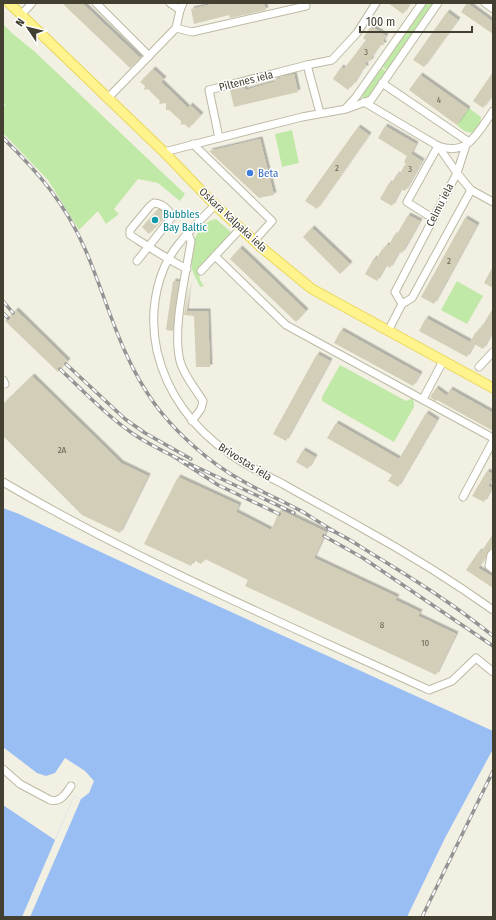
<svg xmlns="http://www.w3.org/2000/svg" width="496" height="920" font-family="'Fira Sans Condensed',sans-serif">
<style>
.green{fill:#c0e9a7}
.water{fill:#99bef3}
.pier{fill:#f2f0e2}
.building{fill:#d3ceb7;filter:url(#shadow)}
.lines{fill:none;stroke-linecap:round;stroke-linejoin:round}
.minor-casing{stroke:#bdb9a4;stroke-width:9}
.major-casing{stroke:#e9d759;stroke-width:11}
.minor{stroke:#fff;stroke-width:7}
.major{stroke:#fff38e;stroke-width:9}
.rail-casing{stroke:#939393;stroke-width:3.5}
.rail{stroke:#fff;stroke-width:2;stroke-dasharray:6;stroke-linecap:butt}
.shop-dot{fill:#3f7fe0;stroke:#fff;stroke-width:1.5}
.culture-dot{fill:#0f9aa8;stroke:#fff;stroke-width:1.5}
.labels{text-anchor:middle;dominant-baseline:central;stroke-width:3;stroke-linejoin:round;paint-order:stroke}
.number-label{font-size:9px;fill:#676453}
.street-label{font-size:11px;fill:#434032;stroke:#fff}
.shop-label{font-size:11px;fill:#366cbe;stroke:#fff;text-anchor:start}
.culture-label{font-size:11px;fill:#0d838f;stroke:#fff;text-anchor:start}
</style>
<defs>
<filter id="shadow"><feDropShadow dx="2.5" dy="-2.5" stdDeviation="0" flood-color="#0004"/></filter>
</defs>
<rect width="100%" height="100%" fill="#f2f0e2"/>
<g class="green">
<polygon points="426,3 436,3 388,71 381,66"/>
<polygon points="3,24 13,34 34,51 185,194 180,201 158,183 138,179 114,209 119,214 106,224 98,211 79,230 48,180 3,133 3,106 6,105 3,103"/>
<polygon points="380,67 387,72 368,98 363,98 361,95"/>
<path d="M469,108L481,117C480,135 469,137 457,125Z"/>
<polygon points="292,130 299,163 282,167 275,134"/>
<path d="M216,219L232,233L198,269L200,280L204,286L200,287C198,281 194,276 192,269C189,251 195,223 216,219Z"/>
<polygon points="457,281 483,296 467,324 441,310"/>
<polygon points="340,365 406,401 412,398 414,402 414,407 394,442 322,401 322,397"/>
</g>
<polygon class="water" points="3,508 19,514 176,587 493,731 493,749 445,838 407,917 3,917 3,805 55,840 74,796 81,799 89,793 94,781 85,771 65,758 55,773 46,776 37,773 3,747"/>
<polygon class="pier" points="74,796 81,799 30,917 22,917"/>
<g class="building">
<polygon points="62,3 82,3 140,58 130,68"/>
<polygon points="217,3 264,3 266,10 230,18 229,15 194,24 191,9"/>
<polygon points="388,3 410,3 403,14"/>
<polygon points="467,3 493,22 493,34 461,12"/>
<polygon points="447,12 458,20 424,67 413,60"/>
<polygon points="371,26 386,36 383,41 384,45 380,45 371,58 371,61 365,62 366,68 363,68 353,85 351,85 348,90 333,79 341,67 344,69 366,40 363,38"/>
<polygon points="153,69 164,79 161,82 188,108 190,105 201,115 189,128 184,124 181,125 181,121 169,110 166,110 166,103 159,104 160,101 148,89 144,90 145,86 140,82"/>
<polygon points="493,72 493,95 483,108 473,101"/>
<polygon points="294,74 298,92 234,107 230,90 244,86 245,90 274,82 274,80 280,78 280,77"/>
<polygon points="420,75 468,109 457,125 409,90"/>
<polygon points="385,126 416,144 411,154 422,161 405,191 401,189 392,206 380,199 389,183 391,184 397,174 399,175 406,163 404,163 405,160 407,156 378,138"/>
<polygon points="358,127 369,135 317,209 305,201"/>
<polygon points="260,139 274,195 259,198 209,151"/>
<polygon points="158,209 166,216 149,234 142,227"/>
<polygon points="408,215 420,221 402,253 399,252 390,268 386,265 377,281 365,274 374,258 376,260 382,249 383,250 386,245 389,246 394,235 396,236"/>
<polygon points="465,218 477,225 434,304 421,297"/>
<polygon points="312,228 350,264 340,274 303,237"/>
<polygon points="240,248 306,311 296,322 230,259"/>
<polygon points="493,266 493,288 484,283"/>
<polygon points="173,281 179,282 173,331 166,330"/>
<polygon points="189,283 186,311 208,311 210,367 196,367 194,316 184,315"/>
<polygon points="493,308 493,331 483,349 474,344 467,357 419,331 426,318 470,342 476,332 477,333 480,327 481,328"/>
<polygon points="16,310 68,361 58,372 5,321"/>
<polygon points="341,330 420,374 413,386 334,343"/>
<polygon points="317,354 330,361 286,441 273,434"/>
<polygon points="32,376 121,463 148,476 120,533 82,515 3,436 3,404"/>
<polygon points="436,388 447,396 450,389 493,413 493,431 437,400 436,401 430,397"/>
<polygon points="426,413 437,420 398,487 388,481 392,475 327,438 336,423 399,459"/>
<polygon points="303,450 315,457 308,469 296,462"/>
<polygon points="487,471 493,474 488,486 492,488 484,502 472,496"/>
<polygon points="178,477 239,505 236,512 271,530 280,510 326,532 314,558 397,597 395,600 420,612 418,616 456,634 436,675 245,586 248,580 205,559 201,564 194,560 191,566 144,544"/>
<polygon points="493,534 493,546 487,552 486,557 478,568 493,577 493,588 466,570 479,551 481,552"/>
</g>
<g class="lines">
<g class="minor-casing">
<g id="minor">
<polyline points="96,3 149,56"/>
<polyline points="170,3 180,10"/>
<polyline points="485,3 493,9"/>
<polyline points="21,15 32,3"/>
<polyline points="176,28 192,32 306,6 305,3"/>
<polyline points="307,65 320,113"/>
<polyline points="382,83 469,142"/>
<polyline points="108,98 176,28 180,10 183,3"/>
<path d="M364,102L438,146C468,157 478,132 493,111"/>
<polyline points="346,108 356,97 422,3"/>
<polyline points="219,138 209,90 307,65 332,60 357,33 376,3"/>
<polyline points="193,144 272,221 255,240"/>
<polyline points="438,146 457,173 471,190 493,202"/>
<polyline points="164,152 302,117 346,109 371,100 438,3"/>
<path d="M215,205C197,224 174,244 164,268C153,294 151,324 157,351C167,394 194,429 230,454C247,466 265,475 283,484C309,499 336,513 362,528C407,553 451,580 493,610"/>
<polyline points="434,219 407,202 438,146"/>
<path d="M188,234L191,241C186,275 172,328 180,361C184,376 195,388 203,401L201,409L192,421"/>
<polyline points="215,256 286,325 493,438"/>
<path d="M137,261L172,217C170,210 161,203 154,203L150,206L130,230V235C149,247 167,259 187,269"/>
<polyline points="201,271 241,228"/>
<polyline points="402,304 412,298 471,190"/>
<polyline points="388,331 402,304 395,292 457,173 466,145"/>
<polyline points="479,367 493,352"/>
<polyline points="3,380 5,384"/>
<polyline points="423,399 443,361"/>
<path d="M3,482C139,562 286,624 429,690L452,681L476,658L493,672"/>
<polyline points="463,497 493,441"/>
<polyline points="493,553 491,555 489,566 493,569"/>
<path d="M3,769L20,784L50,800C61,803 66,793 71,786"/>
</g>
</g>
<g class="major-casing">
<polyline id="major" points="9,3 164,152 215,205 262,248 312,289 493,388"/>
</g>
<use href="#minor" class="minor"/>
<use href="#major" class="major"/>
<g class="rail-casing">
<g id="rail">
<path d="M3,138C38,172 65,203 85,249C108,302 119,354 154,403C172,428 200,454 226,471C250,487 277,498 303,512C313,518 323,525 334,531"/>
<polyline points="3,301 13,313"/>
<polyline points="3,313 8,318"/>
<polyline points="66,364 125,419 145,433 191,459"/>
<path d="M60,369C85,393 109,418 138,437C149,444 161,450 173,456"/>
<polyline points="279,514 218,485 173,456 294,513"/>
<path d="M328,529C344,535 359,546 374,555C415,580 455,605 493,636"/>
<polyline points="324,536 363,558 493,646"/>
<polyline points="422,917 493,771"/>
</g>
</g>
<use href="#rail" class="rail"/>
</g>
<circle class="shop-dot" cx="250" cy="173" r="4"/>
<circle class="culture-dot" cx="155" cy="220" r="4"/>
<g class="labels">
<g class="number-label">
<text x="366" y="52">3</text>
<text x="439" y="100">4</text>
<text x="337" y="168">2</text>
<text x="410" y="169">3</text>
<text x="449" y="261">2</text>
<text x="62" y="450">2A</text>
<text x="382" y="625">8</text>
<text x="425" y="643">10</text>
</g>
<g class="street-label">
<text transform="translate(246 81) rotate(-14)">Piltenes iela</text>
<text transform="translate(440 205) rotate(-63)">Celmu iela</text>
<text transform="translate(233 220) rotate(43)">Oskara Kalpaka iela</text>
<text transform="translate(245 462) rotate(32)">Brīvostas iela</text>
</g>
<g class="shop-label">
<text x="258" y="173">Beta</text>
</g>
<g class="culture-label">
<text x="163" y="214">Bubbles<tspan x="163" dy="13">Bay Baltic</tspan></text>
</g>
</g>
<rect width="496" height="920" fill="none" stroke="#434032" stroke-width="8"/>
<g transform="translate(28 28) rotate(305)" stroke="#ffffff" stroke-width="3" paint-order="stroke">
<path d="M0-3L7 15L0 10L-7 15Z" fill="#434032"/>
<text y="-6" font-size="11" font-weight="bold" text-anchor="middle" fill="#434032">N</text>
</g>
<path d="M360 26v6h112v-6" fill="none" stroke="#434032" stroke-width="2"/>
<text x="366" y="26" font-size="12" fill="#434032" stroke="#ffffff" stroke-width="3" paint-order="stroke">100 m</text>
</svg>
